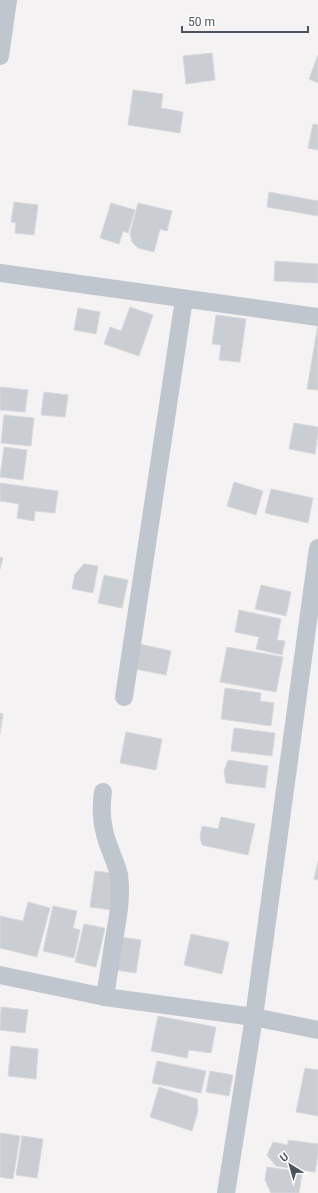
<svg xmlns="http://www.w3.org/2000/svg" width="318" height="1193" font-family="Roboto,sans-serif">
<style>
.building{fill:#cacdd1;stroke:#d7d9dd}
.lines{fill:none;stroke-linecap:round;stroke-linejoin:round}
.minor{stroke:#c0c6cd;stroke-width:18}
</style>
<rect width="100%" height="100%" fill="#f4f2f2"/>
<g class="building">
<polygon points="212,53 215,80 186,84 183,56"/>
<polygon points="318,55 318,83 309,79"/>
<polygon points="133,90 163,94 161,108 183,112 180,133 128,125"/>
<polygon points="313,124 318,125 318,150 308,148"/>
<polygon points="269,192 318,201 318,216 267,207"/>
<polygon points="14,202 38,205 34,235 15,233 16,223 11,222"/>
<polygon points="111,203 135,210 128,233 123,231 119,244 100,238"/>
<polygon points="138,203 172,211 167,231 160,229 154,252 138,248 132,242 130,233"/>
<polygon points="275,261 318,264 318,283 274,281"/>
<polygon points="130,307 153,315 139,356 104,344 110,327 121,331"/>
<polygon points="78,308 100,312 96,334 74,330"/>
<polygon points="216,315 246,319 240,362 219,360 221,345 212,344"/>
<polygon points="318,324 318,390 307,389"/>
<polygon points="0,387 28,390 25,412 0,410"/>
<polygon points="44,392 68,395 65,417 41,415"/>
<polygon points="4,415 34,418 31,446 1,443"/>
<polygon points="294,423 318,427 318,434 315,454 289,449"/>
<polygon points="4,447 27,450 23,480 0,477"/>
<polygon points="234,482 263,491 256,515 227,506"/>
<polygon points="0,483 58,491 55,513 35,511 34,521 17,518 19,504 0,501"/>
<polygon points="271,489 313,498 308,523 265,513"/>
<polygon points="0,557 3,558 0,569"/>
<polygon points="84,564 98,566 93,593 72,589 75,574"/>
<polygon points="104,575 128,580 122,608 98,603"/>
<polygon points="261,585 291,592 286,616 255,609"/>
<polygon points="239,610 281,619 277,640 285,641 282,655 256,649 259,637 235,632"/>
<polygon points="135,643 171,651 166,675 130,668"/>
<polygon points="227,647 283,657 276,692 220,682"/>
<polygon points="225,688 261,693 260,701 274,703 271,726 221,719"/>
<polygon points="0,713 3,714 0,734"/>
<polygon points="234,728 275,733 272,756 231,751"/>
<polygon points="126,732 162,739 156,770 120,763"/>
<polygon points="228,760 268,766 265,788 226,783 224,771"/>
<polygon points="221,817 255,824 248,855 202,845 200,837 202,826 218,829"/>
<polygon points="318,861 318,880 314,879"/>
<polygon points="95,871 118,874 112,910 90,907"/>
<polygon points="28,902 50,908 37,957 0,948 0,916 23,921"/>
<polygon points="53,906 77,911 73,928 80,930 74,958 43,951"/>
<polygon points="84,924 105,928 96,967 75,962"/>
<polygon points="191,934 229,942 222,974 184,965"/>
<polygon points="121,937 141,940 136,973 115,970"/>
<polygon points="1,1007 28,1010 25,1033 0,1030"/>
<polygon points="158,1016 216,1027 211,1053 189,1050 187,1058 151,1051"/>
<polygon points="11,1046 38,1049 36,1079 8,1076"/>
<polygon points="157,1061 206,1071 201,1093 152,1083"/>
<polygon points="305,1068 318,1070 318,1116 296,1112"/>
<polygon points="210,1071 233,1075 229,1096 206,1092"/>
<polygon points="159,1087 197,1099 198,1111 192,1131 150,1117"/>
<polygon points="0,1133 20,1136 13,1179 0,1177"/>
<polygon points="22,1136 43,1139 37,1178 16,1175"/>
<polygon points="288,1140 318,1144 318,1154 315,1172 276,1166 267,1155 273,1142 288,1145"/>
<polygon points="267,1167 302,1172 299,1193 271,1193 265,1180"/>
</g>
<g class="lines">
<g class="minor">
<polyline points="0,56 8,0"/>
<polyline points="0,273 318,317"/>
<polyline points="124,697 184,299"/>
<path d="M103,792C100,812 102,830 110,849C113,858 117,866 119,875C122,896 118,918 114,939C111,958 108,977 105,997"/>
<polyline points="0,975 105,997 254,1017 318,1030"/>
<polyline points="226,1193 254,1017 318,548"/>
</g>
</g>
<g transform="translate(290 1165) rotate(323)" stroke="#ffffff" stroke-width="3" paint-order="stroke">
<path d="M0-3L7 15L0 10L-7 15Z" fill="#4c555e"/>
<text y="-6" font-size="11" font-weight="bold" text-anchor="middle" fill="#4c555e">U</text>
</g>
<path d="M182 26v6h126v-6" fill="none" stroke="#4c555e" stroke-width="2"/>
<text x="188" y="26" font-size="12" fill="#4c555e" stroke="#ffffff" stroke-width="3" paint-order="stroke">50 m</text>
</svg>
